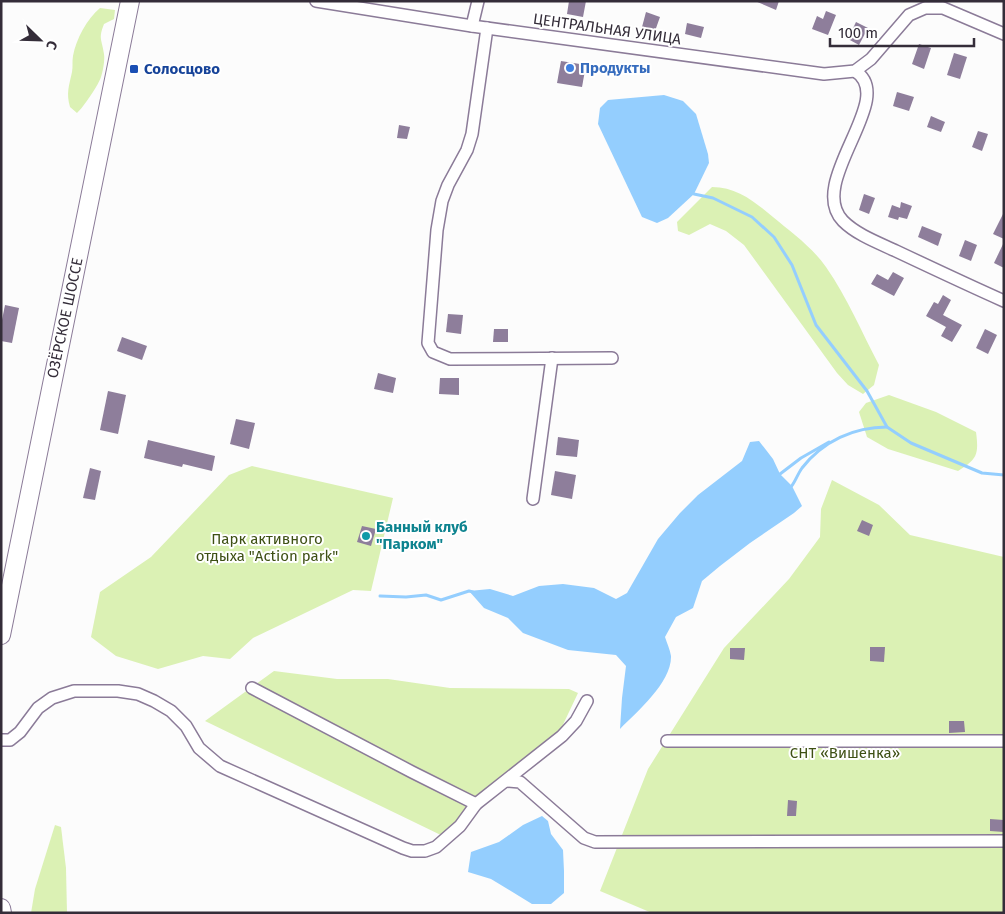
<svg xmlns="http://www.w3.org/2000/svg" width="1005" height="914" font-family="'Fira Sans',sans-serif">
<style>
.green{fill:#dbf1b4}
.water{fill:#94cefe}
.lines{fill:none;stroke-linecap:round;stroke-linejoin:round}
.stream{stroke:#94cefe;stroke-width:3}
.building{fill:#8e7e9b}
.street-casing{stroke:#8b7b98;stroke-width:14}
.primary-casing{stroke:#8b7b98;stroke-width:20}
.street{stroke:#fff;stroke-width:11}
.primary{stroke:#fff;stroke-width:18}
.shop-dot{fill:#3f7fe0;stroke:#fff;stroke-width:2}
.transit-dot{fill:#1a4fb4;stroke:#fff;stroke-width:2}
.culture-dot{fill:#0f9aa8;stroke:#fff;stroke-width:2}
.labels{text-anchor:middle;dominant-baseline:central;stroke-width:4;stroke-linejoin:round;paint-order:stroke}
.street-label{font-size:15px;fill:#342d39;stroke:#fff}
.shop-label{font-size:15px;font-weight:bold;fill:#366cbe;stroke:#fff;text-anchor:start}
.transit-label{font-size:15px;font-weight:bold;fill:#164399;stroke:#fff;text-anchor:start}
.culture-label{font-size:15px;font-weight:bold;fill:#0d838f;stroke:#fff;text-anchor:start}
.park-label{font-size:15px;fill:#3e5014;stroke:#fff}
</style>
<rect width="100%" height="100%" fill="#fcfcfc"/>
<g class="green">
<path d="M100,8L115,10L114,19L104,24C98,39 102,39 104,54C105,60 103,71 101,77C99,84 83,108 77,113L70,107C66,93 69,86 72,72C73,67 72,61 73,56C76,39 87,19 100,8Z"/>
<path d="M712,187C737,187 755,202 773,217C791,232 812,247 826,267C847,297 862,333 879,365L874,385L863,394L848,385L837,373L744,245L726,231L710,224L689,235L678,231L677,222Z"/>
<path d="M889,395L936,412L976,432C979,455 977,459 958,471L888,449L867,437L859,412L866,403Z"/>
<polygon points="252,466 393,498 371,591 353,590 253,638 230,659 203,656 158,669 116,656 91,637 100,592 151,557 229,475"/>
<polygon points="832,480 879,505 910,535 1004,557 1004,913 652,913 600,891 648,769 724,648 789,579 820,537 821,509"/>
<polygon points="274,671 337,679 388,679 450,688 569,689 578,693 560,731 447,838 205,721"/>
<polygon points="55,825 61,827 66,868 67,913 31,913 35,889"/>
</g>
<g class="water">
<polygon points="664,95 683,101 696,114 708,154 709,163 694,194 668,218 657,223 642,217 598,124 600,108 608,100"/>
<path d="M759,441L773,459L780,474L792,486L802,506L794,513L750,543L720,566L702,581L693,608L676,617L665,637C667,643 670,650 671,656C672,682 637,712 620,729L622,698L626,666L616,655L568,650L523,633L508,618L484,608L469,591L490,589L513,596L539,586L563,584L594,588L616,599L627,593L658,539L680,513L698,495L742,461L750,442Z"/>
<polygon points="542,816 548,821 551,834 563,850 564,871 564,893 551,904 532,904 491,879 468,872 471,852 499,842 523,825"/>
</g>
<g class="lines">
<g class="stream">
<polyline points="694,194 713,198 752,217 774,237 792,265 816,325 867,391 887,427 911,443 982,473 1004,475"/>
<polyline points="780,474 801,458 829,442"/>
<path d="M790,488C795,483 797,475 802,468C823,441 854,427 887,427"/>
<polyline points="380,596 406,597 426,595 441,600 469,591 473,592"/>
</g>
</g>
<g class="building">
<polygon points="569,1 586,1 583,17 567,14"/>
<polygon points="755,1 779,1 776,10"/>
<polygon points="826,11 836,15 828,35 812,29 817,16 823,19"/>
<polygon points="646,12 660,17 655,31 642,27"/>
<polygon points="856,22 868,28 859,45 848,39"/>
<polygon points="687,23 704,27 701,38 685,34"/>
<polygon points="919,44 931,48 924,69 912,64"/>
<polygon points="954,53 967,57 960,79 947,75"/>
<polygon points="561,61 586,65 582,87 557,83"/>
<polygon points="897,92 914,97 909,111 893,106"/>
<polygon points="931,116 945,122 941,132 927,127"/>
<polygon points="399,125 410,127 407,139 397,138"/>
<polygon points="978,131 988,134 982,151 972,147"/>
<polygon points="864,194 875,198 869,214 859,210"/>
<polygon points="901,202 912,206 907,219 899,217 898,220 888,217 892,205 900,208"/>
<polygon points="1004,212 1004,239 993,234"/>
<polygon points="922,226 942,234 938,246 918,237"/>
<polygon points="965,240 977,245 971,261 959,256"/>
<polygon points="1004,242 1004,268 994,263"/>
<polygon points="893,272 904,278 894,296 871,284 877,274 888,280"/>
<polygon points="943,295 951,300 943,315 962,325 952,342 941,336 946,327 926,316 934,302 938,304"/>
<polygon points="5,305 19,308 12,343 1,341 1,325"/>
<polygon points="448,314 463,315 461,334 446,332"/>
<polygon points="494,329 508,329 508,342 493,342"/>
<polygon points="985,329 997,335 988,354 976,348"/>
<polygon points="122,337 147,346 142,360 117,351"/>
<polygon points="378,373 396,378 393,393 374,389"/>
<polygon points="440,378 459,378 459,395 439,394"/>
<polygon points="108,391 126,395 118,434 100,430"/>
<polygon points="236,419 255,423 249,449 230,444"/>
<polygon points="558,437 579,440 577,457 556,455"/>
<polygon points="148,440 215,456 212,471 183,464 182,467 144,458"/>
<polygon points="90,468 101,471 95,500 83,498"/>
<polygon points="555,471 576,475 572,499 551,495"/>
<polygon points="862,520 873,525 869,536 857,531"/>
<polygon points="362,526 376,529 371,546 357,542"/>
<polygon points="870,647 885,647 884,662 870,661"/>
<polygon points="730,648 745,648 744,660 730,659"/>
<polygon points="949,721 964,721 965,732 949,733"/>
<polygon points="788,800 797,801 796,816 787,816"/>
<polygon points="990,819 1004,820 1004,832 990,831"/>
</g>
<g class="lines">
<g class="street-casing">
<g id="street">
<polyline points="316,1 472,26 824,74 855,71 871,59 909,15 925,8 943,8 1004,34"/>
<polyline points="472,26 478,1"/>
<polyline points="487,28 472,134 467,150 448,185 442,201 437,230 428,343 433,352 450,359 612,358"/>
<path d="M855,71C899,98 805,182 843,221C857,235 879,243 896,251C932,268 968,285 1004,301"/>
<polyline points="533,499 552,358"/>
<polyline points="252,688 412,772 476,804"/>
<polyline points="1,740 10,740 20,732 38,708 52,698 74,691 118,691 138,694 154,701 171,711 186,726 199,748 220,766 403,848 412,851 425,851 436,847 460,826 476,804 562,736 576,721 587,701"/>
<polyline points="667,741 1004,741"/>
<polyline points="507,781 520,782 584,838 595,842 1004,841"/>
</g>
</g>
<g class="primary-casing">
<g id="primary">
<polyline points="1,635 130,1"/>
<polyline points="1,908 2,913"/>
</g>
</g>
<use href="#street" class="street"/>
<use href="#primary" class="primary"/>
</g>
<circle class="shop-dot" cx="570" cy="68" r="5"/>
<rect class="transit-dot" x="129" y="64" width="10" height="10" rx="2.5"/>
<circle class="culture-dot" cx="366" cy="536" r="5"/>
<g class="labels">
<g class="street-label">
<text transform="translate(607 29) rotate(8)">ЦЕНТРАЛЬНАЯ УЛИЦА</text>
<text transform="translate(65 318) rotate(-78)">ОЗЁРСКОЕ ШОССЕ</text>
</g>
<g class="shop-label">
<text x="580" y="68">Продукты</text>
</g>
<g class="transit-label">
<text x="144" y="69">Солосцово</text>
</g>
<g class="culture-label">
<text x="376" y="527">Банный клуб<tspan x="376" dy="17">"Парком"</tspan></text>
</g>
<g class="park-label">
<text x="267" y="539">Парк активного<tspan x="267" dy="17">отдыха "Action park"</tspan></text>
<text x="845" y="753">СНТ «Вишенка»</text>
</g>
</g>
<rect width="1005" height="914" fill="none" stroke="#342d39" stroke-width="5"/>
<g transform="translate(40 40) rotate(113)" stroke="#ffffff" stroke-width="4" paint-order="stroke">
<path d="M0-4L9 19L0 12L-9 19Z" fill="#342d39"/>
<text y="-8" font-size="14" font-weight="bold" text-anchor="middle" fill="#342d39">С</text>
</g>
<path d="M830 38v8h144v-8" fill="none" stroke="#342d39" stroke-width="2.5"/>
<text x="838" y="38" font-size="15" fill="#342d39" stroke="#ffffff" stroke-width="4" paint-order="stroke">100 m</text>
</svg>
